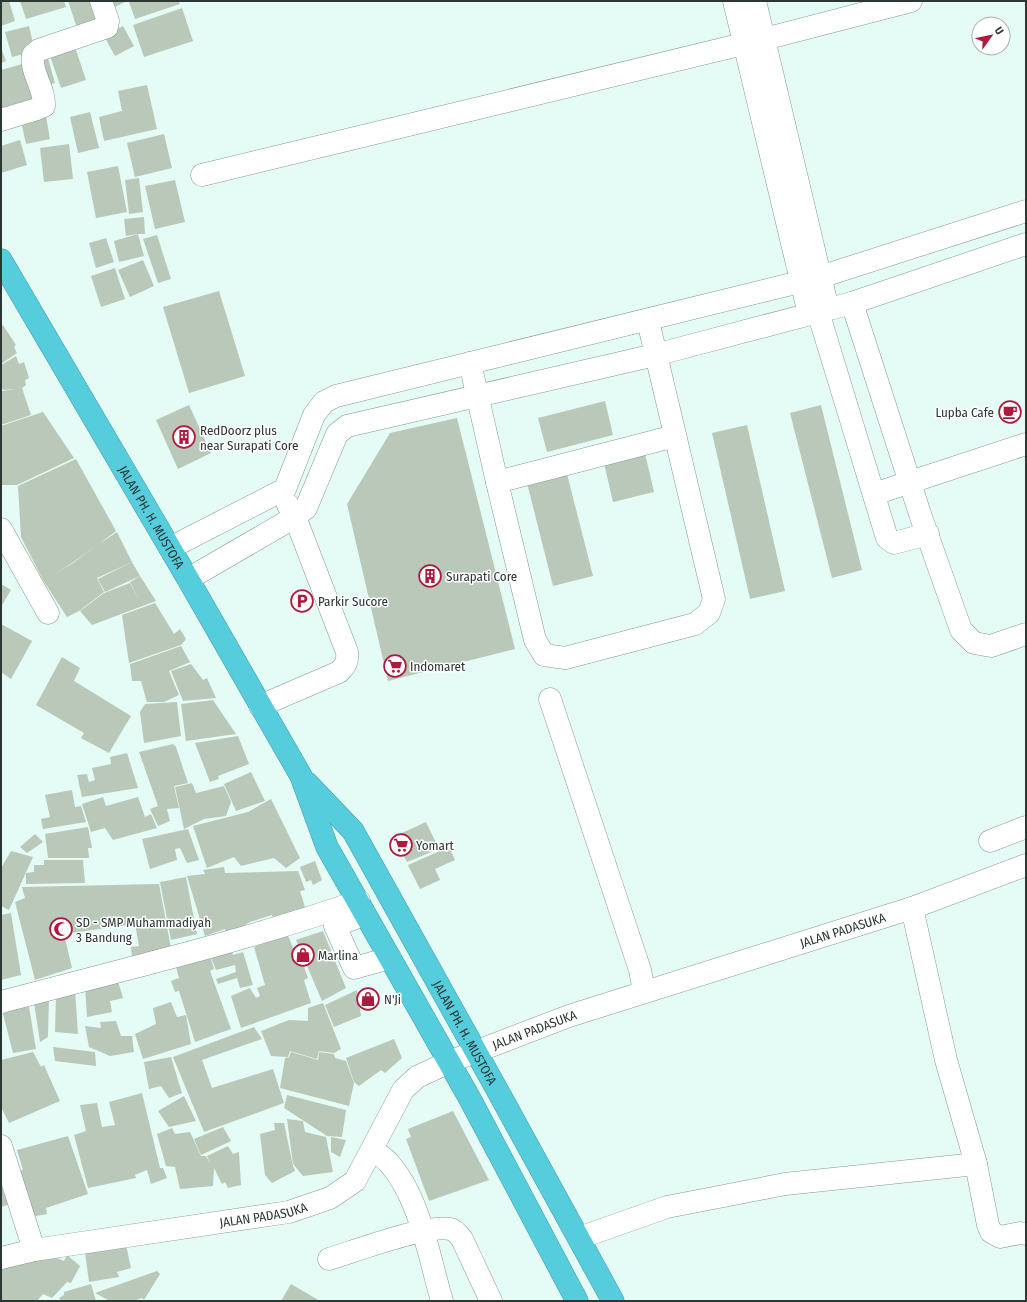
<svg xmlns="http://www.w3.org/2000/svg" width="1027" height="1302" font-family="'Fira Sans Condensed',sans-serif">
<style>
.building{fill:#b9c8b8;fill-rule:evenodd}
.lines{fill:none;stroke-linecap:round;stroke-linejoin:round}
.minor-casing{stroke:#839a94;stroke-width:23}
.highway-casing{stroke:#4798a2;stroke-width:23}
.minor{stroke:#fff;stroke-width:22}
.highway{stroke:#56cddd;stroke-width:22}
.labels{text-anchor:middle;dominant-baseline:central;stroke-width:3;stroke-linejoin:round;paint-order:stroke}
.poi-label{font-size:13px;fill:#2c3633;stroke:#fff;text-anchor:start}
.street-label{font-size:13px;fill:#2c3633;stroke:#fff}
</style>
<rect width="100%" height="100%" fill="#e4fcf5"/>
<g class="building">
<polygon points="1,1 9,1 15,21 1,26"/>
<polygon points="20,1 64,1 66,7 26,19"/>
<polygon points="68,1 94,1 101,20 77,28"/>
<polygon points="112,1 127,1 115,7"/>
<polygon points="132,1 178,1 180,4 135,19 129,2"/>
<polygon points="182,8 193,41 144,57 133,25"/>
<polygon points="29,26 35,51 12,57 5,32"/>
<polygon points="123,26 134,46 115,56 104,36"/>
<polygon points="73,41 86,80 61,88 48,50"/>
<polygon points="1,48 6,61 1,63"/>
<polygon points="47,55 55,83 45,86 37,58"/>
<polygon points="26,63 36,99 1,108 1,70"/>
<polygon points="147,85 157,129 104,141 99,117 122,111 118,91"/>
<polygon points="90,112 99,148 78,153 70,117"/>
<polygon points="46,116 50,139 26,144 21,121"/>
<polygon points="164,134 172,168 135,177 127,143"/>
<polygon points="20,140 27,165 1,173 1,146"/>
<polygon points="69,144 73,179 44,182 40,148"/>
<polygon points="118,166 127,212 96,218 87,172"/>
<polygon points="139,178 143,212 129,214 125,180"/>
<polygon points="175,180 185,222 155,229 145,186"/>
<polygon points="144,217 145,234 138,234 144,256 119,262 114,241 138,234 126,236 124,219"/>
<polygon points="157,235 171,279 158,283 143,239"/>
<polygon points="106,238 114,262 96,268 89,243"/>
<polygon points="143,260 154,286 130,297 118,270"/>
<polygon points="115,268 125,299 101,307 91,276"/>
<polygon points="219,291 245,376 189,393 163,307"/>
<polygon points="3,325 16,345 14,347 17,353 1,364 1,326"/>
<polygon points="16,356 19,364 24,362 29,378 25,380 26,385 22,388 31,415 1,425 1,388 2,391 15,389 3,390 1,385 1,365"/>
<polygon points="605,401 613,435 547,452 538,418"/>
<polygon points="189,405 211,453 178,469 156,420"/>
<polygon points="821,405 862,570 832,578 790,413"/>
<polygon points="43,412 74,458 17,485 1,485 1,426"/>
<polygon points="457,418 515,649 388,681 347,504 390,433"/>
<polygon points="747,425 785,591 750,599 712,433"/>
<polygon points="644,449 654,492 613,502 603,459"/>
<path d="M76,459L116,531L99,544L117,532L132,562L97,578L104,592L79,611L67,617L43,580L21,537L18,486ZM97,545L73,563L53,575L72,563Z"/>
<polygon points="566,470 593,576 553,586 526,479"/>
<polygon points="132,562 140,576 105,592 98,579"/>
<polygon points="140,576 156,601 92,625 80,611 104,593 130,583 139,600 130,582"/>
<polygon points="1,584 11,590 1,607"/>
<polygon points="155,603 174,634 180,629 186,639 181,645 129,663 122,615"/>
<polygon points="1,624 32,641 11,679 1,672"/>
<polygon points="181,646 190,662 169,671 179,695 164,702 147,702 141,681 132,681 130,664"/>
<polygon points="62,657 80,668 74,681 131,716 109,753 81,738 84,733 36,705"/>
<polygon points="191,664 203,680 207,678 216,698 183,701 171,671"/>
<polygon points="213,700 236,734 186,741 181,704"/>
<polygon points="177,702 181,736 144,743 140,712 145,704"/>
<polygon points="238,736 249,764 218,776 219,779 210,782 195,743"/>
<polygon points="173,744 176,747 188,783 174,786 179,808 167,809 170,821 158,826 150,809 158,806 139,752"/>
<polygon points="127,753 138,788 82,797 77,775 87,774 89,782 95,780 92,768 111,764 110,757"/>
<polygon points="251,772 265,801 236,811 224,784"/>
<polygon points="192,783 196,793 224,786 231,802 226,816 204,819 184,829 175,787"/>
<polygon points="72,790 75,807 81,806 86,822 43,829 41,819 50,817 45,795"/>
<polygon points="103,797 106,806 138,797 145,817 151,814 157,828 113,840 105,828 91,832 82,804"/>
<polygon points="271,799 300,858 286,868 274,858 241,866 234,857 207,868 193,826 248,812"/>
<polygon points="426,822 439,849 407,862 393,837"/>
<polygon points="88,827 92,848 88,848 89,858 48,858 45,834"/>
<polygon points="188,829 199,860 187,863 180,848 175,849 177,860 150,869 142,839"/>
<polygon points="35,834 43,842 27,853 20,847"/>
<polygon points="449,847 455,860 435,869 440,880 420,889 408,865"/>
<polygon points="11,851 33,857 9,910 1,906 1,868"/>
<polygon points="44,860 83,860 85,883 26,884 26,873 34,872 34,865 44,865"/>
<polygon points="315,861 322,880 313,885 311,880 306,882 300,867"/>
<polygon points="224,867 225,873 298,871 305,890 300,891 305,907 273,920 272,915 250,922 236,930 226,933 225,929 205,936 187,876 205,874 203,870"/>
<polygon points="186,877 197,934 171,940 160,882"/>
<polygon points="159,884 171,948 132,957 131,947 139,946 135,924 64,934 72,968 35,980 15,902 25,898 22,887"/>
<polygon points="11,913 21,975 1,980 1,915"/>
<polygon points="323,931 346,988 322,1001 296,940"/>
<polygon points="287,933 296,955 299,953 308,978 304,980 311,1003 241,1028 231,996 250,988 256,998 260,996 257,988 265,985 254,947"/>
<polygon points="231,949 233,955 243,952 253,985 240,988 237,978 218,984 216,979 236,972 235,965 216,970 210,955"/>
<polygon points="210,956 214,969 210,971 231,1029 195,1042 179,991 175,992 171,981 179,978 176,967"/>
<polygon points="117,978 123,998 110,1001 112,1012 87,1017 85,985"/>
<polygon points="75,990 78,1034 55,1032 56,996"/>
<polygon points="357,990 361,1016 334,1027 325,1005"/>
<polygon points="33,996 49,997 48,1037 40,1042"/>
<polygon points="171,1002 177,1017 186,1015 191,1044 143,1059 135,1034 156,1024 153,1008"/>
<polygon points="323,1003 341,1049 334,1053 319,1051 317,1059 290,1051 288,1057 271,1056 261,1031 289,1020 308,1021 308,1008"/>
<polygon points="29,1007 36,1049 13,1053 2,1010"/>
<polygon points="116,1021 121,1036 132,1036 134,1052 110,1056 89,1047 85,1026 101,1028 100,1022"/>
<polygon points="254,1027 262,1039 202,1060 212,1088 273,1069 284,1103 204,1132 173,1057"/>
<polygon points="394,1039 402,1058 385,1073 381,1070 359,1086 354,1082 346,1058"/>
<polygon points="53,1047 95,1052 96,1066 55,1061"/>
<polygon points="33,1052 41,1067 44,1065 60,1101 9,1123 1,1107 1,1060"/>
<polygon points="291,1052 318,1060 319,1052 334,1054 335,1058 346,1061 354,1083 349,1106 280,1088 285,1058 291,1057 289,1057"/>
<polygon points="171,1057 182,1093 169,1098 161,1086 149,1089 144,1062"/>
<polygon points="142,1093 160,1168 163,1168 167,1178 151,1184 147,1170 135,1175 136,1178 88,1188 74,1135 86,1131 80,1105 97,1103 102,1127 115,1125 109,1102"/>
<polygon points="287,1095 346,1110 342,1137 327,1136 284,1108"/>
<polygon points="184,1096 196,1121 169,1127 158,1111"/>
<polygon points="453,1111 489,1180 429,1201 406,1139 411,1137 408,1129"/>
<polygon points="287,1119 303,1121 305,1132 326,1137 333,1172 303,1176 293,1164"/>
<polygon points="274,1123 284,1123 293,1166 295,1171 272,1183 265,1175 260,1134 275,1130"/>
<polygon points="223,1127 231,1141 201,1155 194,1139"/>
<polygon points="172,1128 175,1134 190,1132 201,1156 206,1156 211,1164 207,1156 228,1146 233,1154 239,1152 241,1185 228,1188 225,1182 222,1184 214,1168 213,1186 180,1189 175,1167 166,1166 157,1134"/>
<polygon points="68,1136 88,1194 46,1208 47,1214 31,1217 18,1171 23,1170 17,1150"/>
<polygon points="331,1137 346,1140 340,1157 331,1152"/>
<polygon points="1,1174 10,1204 1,1207"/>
<polygon points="126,1245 131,1268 117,1272 119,1277 89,1282 85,1252"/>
<polygon points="48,1254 64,1261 67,1255 80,1266 71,1283 67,1282 52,1298 43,1294 37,1301 1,1301 1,1261"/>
<polygon points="157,1271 160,1274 144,1300 142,1298 133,1301 110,1301 95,1293"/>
<polygon points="91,1284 96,1301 61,1301 59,1298 64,1295 64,1292"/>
<polygon points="291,1284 320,1301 281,1301"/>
</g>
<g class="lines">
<g class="minor-casing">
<g id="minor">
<polyline points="734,1 809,314"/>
<polyline points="755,1 828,309"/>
<path d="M1,120L37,109L44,106C45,88 30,72 33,55L39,50L107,27L108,21L101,1"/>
<polyline points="202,175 764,39 911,1"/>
<polyline points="852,303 920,514 961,630 974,643 991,646 1026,634"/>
<polyline points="818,312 887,538 894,543 928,534"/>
<polyline points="470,363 497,482 535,640 544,655 565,658 695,624 709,613 714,599 648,321"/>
<polyline points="497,482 675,436"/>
<polyline points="874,494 1026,444"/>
<polyline points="1,529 48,613"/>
<polyline points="170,548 285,489 314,415 324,402 336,396 820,277 1026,211"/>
<polyline points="188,579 295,517 306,508 337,434 347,426 655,355 852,303 1026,244"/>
<polyline points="550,699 640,970 644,991"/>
<path d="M260,706L339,672C346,665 348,661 347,652L295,517L288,505"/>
<polyline points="990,841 1026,827"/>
<polyline points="912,908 946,1060 976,1164 988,1225 991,1232 1000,1237 1020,1233 1026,1234"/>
<polyline points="363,915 335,926 354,968 390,958"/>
<path d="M1,1002C121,970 242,942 359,901"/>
<polyline points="1,1146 34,1250"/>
<path d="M372,1150C378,1154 385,1158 389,1163C420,1198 429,1257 442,1301"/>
<polyline points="579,1238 667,1207 785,1184 976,1164"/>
<path id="s1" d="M1,1258L34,1250L289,1212L330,1198L355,1181L403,1090L417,1077L449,1062L569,1016L912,908L1026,865"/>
<path d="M329,1259C355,1251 427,1224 450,1229C455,1230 459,1235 462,1239L491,1301"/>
</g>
</g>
<g class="highway-casing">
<g id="highway">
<path id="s2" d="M1,260L188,579L301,776L327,847L470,1099L577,1301"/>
<path id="s3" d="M307,783L353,831L495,1086L613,1301"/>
</g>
</g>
<use href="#minor" class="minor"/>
<use href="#highway" class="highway"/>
</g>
<defs>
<g id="cafe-ring" transform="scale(1.15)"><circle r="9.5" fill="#fff" stroke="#ae1a3d" stroke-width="1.5"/><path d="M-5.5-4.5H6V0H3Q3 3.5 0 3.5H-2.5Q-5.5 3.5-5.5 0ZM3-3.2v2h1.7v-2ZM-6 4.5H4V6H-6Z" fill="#ae1a3d"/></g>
<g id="building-ring" transform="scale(1.15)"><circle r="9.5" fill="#fff" stroke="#ae1a3d" stroke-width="1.5"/><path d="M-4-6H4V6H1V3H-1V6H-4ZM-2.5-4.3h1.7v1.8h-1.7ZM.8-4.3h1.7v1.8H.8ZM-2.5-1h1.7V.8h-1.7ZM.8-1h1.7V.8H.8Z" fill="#ae1a3d"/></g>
<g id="parking-ring" transform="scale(1.15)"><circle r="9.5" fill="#fff" stroke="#ae1a3d" stroke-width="1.5"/><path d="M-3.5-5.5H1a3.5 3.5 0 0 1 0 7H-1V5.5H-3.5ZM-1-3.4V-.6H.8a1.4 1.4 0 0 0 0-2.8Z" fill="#ae1a3d"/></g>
<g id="supermarket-ring" transform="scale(1.15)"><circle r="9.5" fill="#fff" stroke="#ae1a3d" stroke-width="1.5"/><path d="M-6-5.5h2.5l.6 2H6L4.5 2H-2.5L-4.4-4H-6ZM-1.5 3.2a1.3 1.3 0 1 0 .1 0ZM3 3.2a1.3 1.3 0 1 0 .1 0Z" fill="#ae1a3d"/></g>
<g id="mosque-ring" transform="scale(1.15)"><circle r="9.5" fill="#fff" stroke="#ae1a3d" stroke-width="1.5"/><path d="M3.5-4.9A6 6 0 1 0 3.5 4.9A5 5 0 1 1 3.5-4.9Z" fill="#ae1a3d"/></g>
<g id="shop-ring" transform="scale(1.15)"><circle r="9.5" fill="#fff" stroke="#ae1a3d" stroke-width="1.5"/><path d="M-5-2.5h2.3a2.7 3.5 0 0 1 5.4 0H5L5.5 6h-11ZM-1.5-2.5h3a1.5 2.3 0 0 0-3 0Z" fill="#ae1a3d"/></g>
</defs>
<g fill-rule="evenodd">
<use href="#cafe-ring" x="1010" y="412"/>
<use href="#building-ring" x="184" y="437"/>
<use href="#building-ring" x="430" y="576"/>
<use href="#parking-ring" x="302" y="601"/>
<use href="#supermarket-ring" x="395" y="666"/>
<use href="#supermarket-ring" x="401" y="845"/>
<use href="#mosque-ring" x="61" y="929"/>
<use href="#shop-ring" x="303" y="955"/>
<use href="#shop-ring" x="368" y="999"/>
</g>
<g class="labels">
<g class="poi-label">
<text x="994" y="412" text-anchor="end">Lupba Cafe</text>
<text x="200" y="430">RedDoorz plus<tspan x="200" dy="15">near Surapati Core</tspan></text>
<text x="446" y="576">Surapati Core</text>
<text x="318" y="601">Parkir Sucore</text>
<text x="410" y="666">Indomaret</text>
<text x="416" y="845">Yomart</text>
<text x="76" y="922">SD - SMP Muhammadiyah<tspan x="76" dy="15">3 Bandung</tspan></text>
<text x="318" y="955">Marlina</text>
<text x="384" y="999">N'Ji</text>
</g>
<g class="street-label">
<text stroke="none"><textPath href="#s2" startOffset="298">JALAN PH. H. MUSTOFA</textPath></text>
<text stroke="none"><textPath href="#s1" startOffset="938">JALAN PADASUKA</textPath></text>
<text stroke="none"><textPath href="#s1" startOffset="614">JALAN PADASUKA</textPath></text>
<text stroke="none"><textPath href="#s3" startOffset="297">JALAN PH. H. MUSTOFA</textPath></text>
<text stroke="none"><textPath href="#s1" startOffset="266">JALAN PADASUKA</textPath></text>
</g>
</g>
<rect width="1027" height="1302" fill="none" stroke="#2c3633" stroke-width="4"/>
<g transform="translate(991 36) rotate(57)"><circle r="19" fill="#ffffff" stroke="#abafad"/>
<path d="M0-3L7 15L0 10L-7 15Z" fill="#ae1a3d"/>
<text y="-6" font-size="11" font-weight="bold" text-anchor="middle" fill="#2c3633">U</text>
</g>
</svg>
